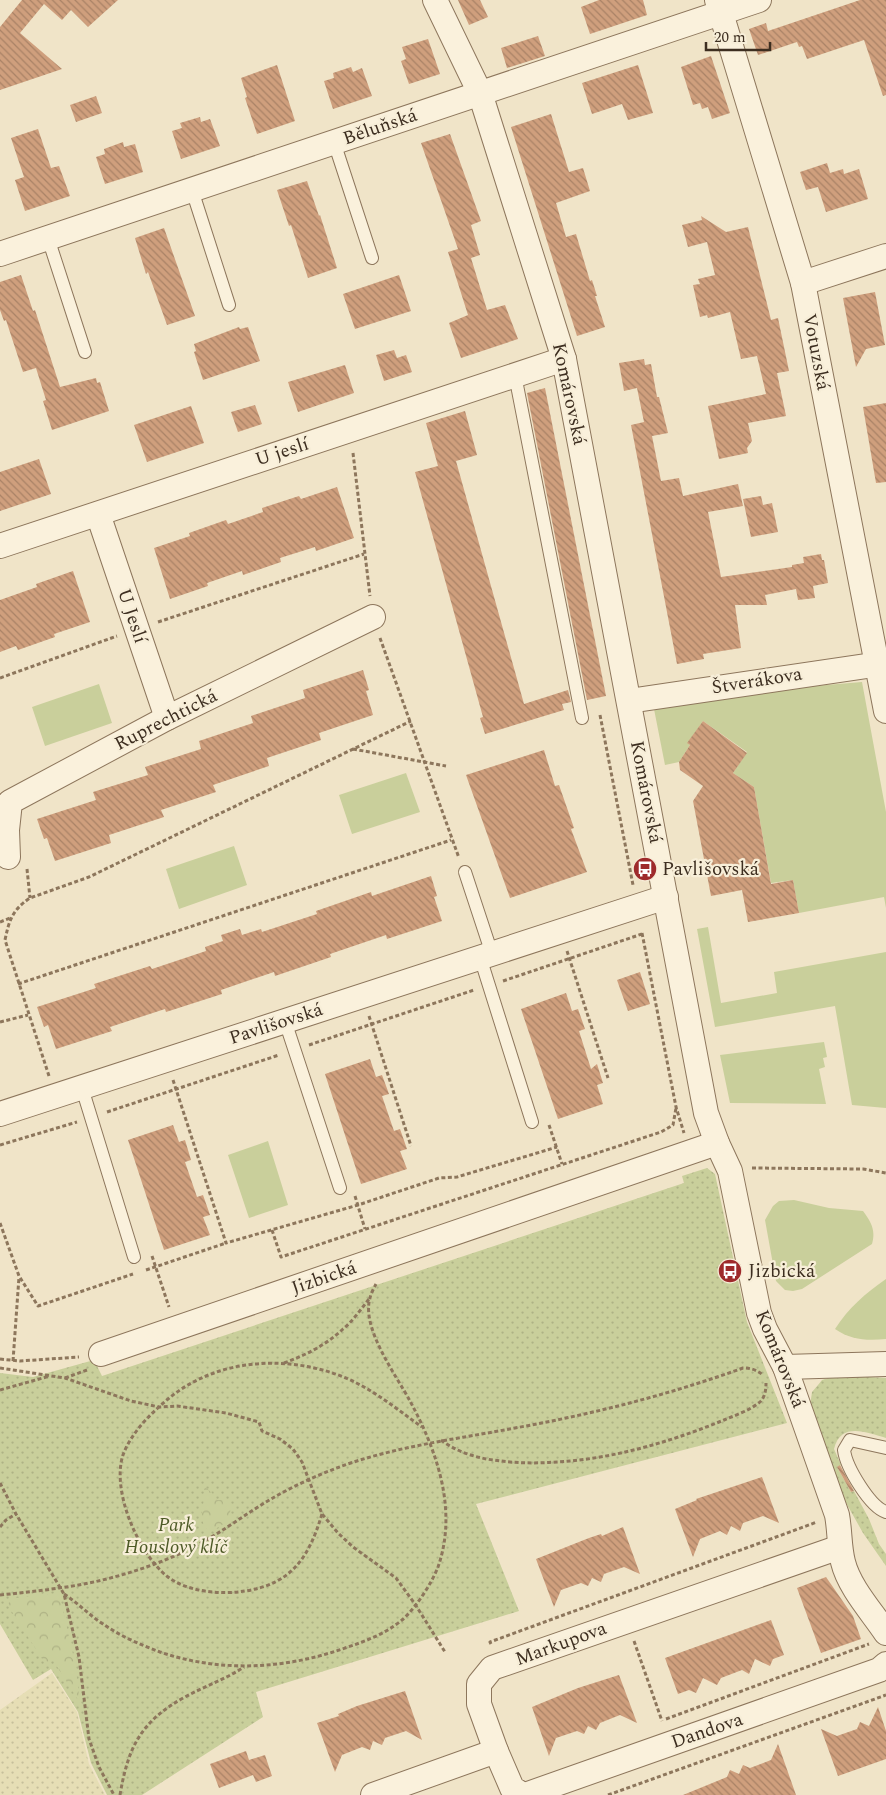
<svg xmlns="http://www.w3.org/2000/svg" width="886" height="1795" font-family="Spectral,serif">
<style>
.farmland{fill:url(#farmland-dots)}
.grass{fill:url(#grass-dots)}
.forest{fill:url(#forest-crowns)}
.garden{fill:#c9cf9b}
.building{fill:url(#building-back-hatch)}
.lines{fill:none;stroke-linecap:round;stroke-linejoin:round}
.service-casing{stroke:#8d765c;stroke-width:14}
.minor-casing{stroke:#8d765c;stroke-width:26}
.path{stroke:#8d765c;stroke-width:3;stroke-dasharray:4 2.5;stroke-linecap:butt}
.service{stroke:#faf1dc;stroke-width:12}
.minor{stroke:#faf1dc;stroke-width:24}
.labels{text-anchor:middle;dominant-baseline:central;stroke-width:4.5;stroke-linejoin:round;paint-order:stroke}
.street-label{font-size:19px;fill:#3d2e20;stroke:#f7eed8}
.poi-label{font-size:19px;fill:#3d2e20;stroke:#f7eed8;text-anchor:start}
.park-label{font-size:19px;font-style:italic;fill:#4d5a26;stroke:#f7eed8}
</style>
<defs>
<pattern id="farmland-dots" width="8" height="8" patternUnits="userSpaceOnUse" patternTransform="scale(1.25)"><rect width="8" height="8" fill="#e6deb5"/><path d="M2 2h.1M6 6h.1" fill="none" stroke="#c6bf9b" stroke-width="1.8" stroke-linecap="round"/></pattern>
<pattern id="grass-dots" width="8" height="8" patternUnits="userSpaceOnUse" patternTransform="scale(1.25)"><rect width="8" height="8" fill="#c9cf9b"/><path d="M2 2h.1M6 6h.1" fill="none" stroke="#aeb285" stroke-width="1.8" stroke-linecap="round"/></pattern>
<pattern id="forest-crowns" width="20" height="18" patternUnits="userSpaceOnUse" patternTransform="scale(1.25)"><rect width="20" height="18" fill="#c9cf9b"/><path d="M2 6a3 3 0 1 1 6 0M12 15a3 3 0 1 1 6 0" fill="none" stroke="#aeb285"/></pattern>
<pattern id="building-back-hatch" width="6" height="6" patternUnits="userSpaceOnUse" patternTransform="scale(1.25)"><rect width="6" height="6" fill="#cf9f7d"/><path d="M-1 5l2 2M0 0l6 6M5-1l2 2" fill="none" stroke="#a98266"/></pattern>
</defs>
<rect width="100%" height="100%" fill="#f0e4c8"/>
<polygon class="farmland" points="52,1673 77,1712 89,1764 105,1795 0,1795 0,1710"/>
<g class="grass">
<polygon points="707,1168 715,1174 747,1322 787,1423 476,1504 519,1611 256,1692 263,1717 142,1795 107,1795 91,1763 78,1712 51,1669 33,1680 0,1624 0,1373 33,1377 94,1360 102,1376 684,1183 682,1176"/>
<path d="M837,1375L886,1378V1438C867,1433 841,1421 834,1449L841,1465L837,1467L851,1492L854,1491L869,1519L879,1544L886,1554V1566L863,1533L831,1476L810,1406L812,1392L818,1385L822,1380Z"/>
</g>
<g class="forest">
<path d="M205,1487L212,1493L217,1500H229C234,1507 228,1512 230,1520L212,1531L207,1529C199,1520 202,1511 204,1500C205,1496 203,1492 205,1487Z"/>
<polygon points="59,1593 75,1663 80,1703 53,1660 46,1665 7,1604 16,1598"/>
</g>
<g class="garden">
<polygon points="862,682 886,812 886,908 884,897 799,913 793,880 771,883 754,787 733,773 747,752 703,721 688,743 690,745 679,762 665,765 654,709 814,686"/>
<polygon points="99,684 112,723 45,746 32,707"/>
<polygon points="406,773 420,812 352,834 339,795"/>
<polygon points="234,846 247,885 179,909 166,869"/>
<polygon points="708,927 721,1003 777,993 774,972 886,952 886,1108 852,1105 835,1006 715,1027 697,929"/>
<polygon points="824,1042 827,1057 823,1058 825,1067 819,1069 826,1104 730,1103 720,1055"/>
<polygon points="268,1141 288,1205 249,1218 228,1155"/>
<path d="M794,1200L829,1208L863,1211C871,1222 876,1230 872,1244L802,1289L793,1291L785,1290L776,1281L765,1220L773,1206L779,1201Z"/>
<path d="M886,1279V1339C867,1341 851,1340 835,1329C849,1307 865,1294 886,1279Z"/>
</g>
<g class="building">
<polygon points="22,0 118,0 88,27 71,10 62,20 44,4 20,33 62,69 0,90 0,27"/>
<polygon points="458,0 480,0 488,17 469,25"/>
<polygon points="599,0 643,0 647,15 590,34 581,7"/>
<polygon points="860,0 886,0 886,95 883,96 864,40 807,59 802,46 799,47 797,42 758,55 749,29 766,23 768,31"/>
<polygon points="538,36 545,56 507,68 501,48"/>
<polygon points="428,39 440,74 409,84 401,61 406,59 402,47"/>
<polygon points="711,56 730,113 712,119 708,107 702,109 700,103 693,105 681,67"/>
<polygon points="277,65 295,121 257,134 245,98 247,97 241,78"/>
<polygon points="638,65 653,113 628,120 622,104 592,114 582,83"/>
<polygon points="351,67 353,72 362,68 372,96 333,109 324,81 334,78 333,73"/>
<polygon points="96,96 102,113 76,122 70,105"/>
<polygon points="551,114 569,172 583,168 590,191 556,203 566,237 576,234 590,281 592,280 597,296 595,296 605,327 577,336 511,127"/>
<polygon points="200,117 201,122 210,119 220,146 181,159 172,131 182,128 180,123"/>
<polygon points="38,129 51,168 59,166 70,196 25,211 15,180 24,177 11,138"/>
<polygon points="450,134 481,221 471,225 480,255 471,258 487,310 505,305 518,339 461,358 449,323 468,315 448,252 458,249 421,143"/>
<polygon points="123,142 124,147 135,144 143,172 105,184 96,157 105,154 104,149"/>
<polygon points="827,163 830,173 843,169 844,174 859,169 868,199 826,212 818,187 806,190 800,172"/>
<polygon points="307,181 319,216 320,215 337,268 308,278 291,225 289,226 277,190"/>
<polygon points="701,216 726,232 748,227 771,320 778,318 789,371 777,373 786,416 748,423 752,441 747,448 748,453 719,459 708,406 766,394 757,356 741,359 730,312 708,318 707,315 700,317 693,285 700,284 698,279 715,275 707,242 688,247 682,225 702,220"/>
<polygon points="164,228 195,316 167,325 148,272 146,274 135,238"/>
<polygon points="21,275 33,311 35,310 60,387 96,378 97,383 100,382 109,411 52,430 43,401 46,400 36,368 23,372 6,320 4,321 0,310 0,282"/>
<polygon points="399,275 411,311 355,329 343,294"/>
<polygon points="875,292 885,345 866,349 856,367 843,298"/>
<polygon points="239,327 240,329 248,327 260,361 203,380 194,352 196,351 194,344"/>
<polygon points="394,350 397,358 406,355 412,372 384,381 376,355"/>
<polygon points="644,359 645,365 651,364 657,397 659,397 668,433 652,436 661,481 679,478 683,496 738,484 743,506 708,512 721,577 792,567 792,565 804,563 803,557 821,554 822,560 824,560 828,583 813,586 815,598 798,600 796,589 765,595 767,605 735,605 741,648 703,654 704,659 677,664 631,425 644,422 637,388 624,391 619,363"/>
<polygon points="345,365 354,393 298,412 288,382"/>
<polygon points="545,388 606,696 587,700 527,393"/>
<polygon points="886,403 886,482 876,483 863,407"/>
<polygon points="255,405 262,424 238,432 231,412"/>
<polygon points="191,406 204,443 147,462 134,425"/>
<polygon points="465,411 477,455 456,461 524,704 568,690 571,702 562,704 564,710 485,734 480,718 483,717 415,472 438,466 426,423"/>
<polygon points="39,459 51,494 0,511 0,472"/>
<polygon points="337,487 354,538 316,551 315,547 280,558 281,562 243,575 242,571 207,583 208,586 170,599 154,548 190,536 189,533 226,520 228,524 263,512 262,508 299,496 301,499"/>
<polygon points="761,496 763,505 772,503 778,532 751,537 743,499"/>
<polygon points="73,571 90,622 54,634 55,637 18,650 16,646 0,652 0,600 37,587 36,584"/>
<polygon points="363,670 369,690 366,691 373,715 319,733 321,740 267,758 269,766 213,785 216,792 161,810 164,817 109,835 111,843 55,861 47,838 44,839 37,819 96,800 93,792 148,775 145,767 201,749 199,741 253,723 251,716 305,698 303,690"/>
<polygon points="703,721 747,753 733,773 754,787 771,884 793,880 799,913 748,922 742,890 711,896 693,801 703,786 680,770 679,762 690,745 687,743"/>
<polygon points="544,750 555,786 559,785 574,828 571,829 587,872 510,898 466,775"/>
<polygon points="431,876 437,896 434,897 442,921 387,939 386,935 330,954 331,957 275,976 274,972 221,990 222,994 166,1012 165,1009 110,1027 112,1031 56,1049 48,1025 44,1027 37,1007 96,988 94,984 150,966 152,969 206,951 205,947 223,941 221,935 240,929 242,935 261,929 262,932 317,914 316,911 371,892 372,896"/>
<polygon points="640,972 650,1004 628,1011 617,980"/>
<polygon points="566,993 572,1011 578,1009 585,1029 579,1031 591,1069 597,1064 603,1083 597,1085 603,1104 558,1119 521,1009"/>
<polygon points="370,1059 376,1077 382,1075 389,1094 382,1096 394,1131 400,1129 407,1149 400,1151 407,1169 361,1184 325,1074"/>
<polygon points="173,1125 179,1142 185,1140 191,1160 185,1162 197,1197 203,1195 210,1215 203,1217 210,1235 164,1250 128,1140"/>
<polygon points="840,1465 854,1491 851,1492 837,1467"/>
<polygon points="762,1477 779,1523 763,1516 743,1523 740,1531 731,1526 727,1535 720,1531 700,1539 693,1557 675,1509 697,1500 696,1499"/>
<polygon points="623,1527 640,1574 624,1567 604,1574 601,1582 592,1578 588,1586 581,1583 561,1590 554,1607 536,1559 589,1538 601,1534 602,1536"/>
<polygon points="826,1577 853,1616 861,1639 821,1653 797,1588"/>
<polygon points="771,1620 784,1655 773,1659 770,1666 755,1659 749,1674 742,1670 721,1678 717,1685 703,1678 696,1693 689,1690 678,1694 665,1658"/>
<polygon points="619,1675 637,1723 620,1715 600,1723 596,1730 588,1726 584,1734 577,1731 556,1738 549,1756 532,1707 578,1688"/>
<polygon points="405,1691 422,1740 406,1731 385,1738 382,1745 373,1741 370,1750 362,1747 342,1755 335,1772 317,1723 339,1716 338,1714 357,1706"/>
<polygon points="878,1707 886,1731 886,1759 838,1776 821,1729 837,1736 857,1729 860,1722 869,1726"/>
<polygon points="778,1744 796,1795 683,1795 727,1777 730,1770 739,1774 743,1765 750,1768 771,1760"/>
<polygon points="246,1751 249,1760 265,1755 272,1776 256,1782 253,1775 219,1788 210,1764"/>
</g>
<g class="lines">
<g class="service-casing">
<g id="service">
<polyline points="334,142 372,258"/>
<polyline points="192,190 229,305"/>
<polyline points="48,238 85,352"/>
<polyline points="515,375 582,718"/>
<polyline points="465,872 492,954"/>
<polyline points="480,957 532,1122"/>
<polyline points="285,1021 340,1188"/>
<polyline points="82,1088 134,1257"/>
<path d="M886,1448L850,1440L844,1450C846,1467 870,1507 886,1512"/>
</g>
</g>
<g class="minor-casing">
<g id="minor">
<path d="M435,0L480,93L564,359L706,1113L717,1143L730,1171L759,1313L765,1329L785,1367L837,1515C840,1531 839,1547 843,1562C849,1587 872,1612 886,1633"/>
<polyline points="717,0 803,283 886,711"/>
<polyline points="0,254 759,0"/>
<polyline points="803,283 886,256"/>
<polyline points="98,514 167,718"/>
<polyline points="0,546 564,359"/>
<polyline points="629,701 886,663"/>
<polyline points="8,857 7,830 10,802 167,718 373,617"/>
<polyline points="0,1114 666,897"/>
<polyline points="101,1354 717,1143"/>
<polyline points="785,1367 886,1364"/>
<polyline points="373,1795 496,1751"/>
<polyline points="523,1795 512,1788 496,1751 479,1704 479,1684 492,1668 840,1547"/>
<polyline points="525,1795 879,1670 886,1664"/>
</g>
</g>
<g class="path">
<polyline points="353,453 370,596"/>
<polyline points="158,622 364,554"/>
<polyline points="380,638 459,858"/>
<polyline points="0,678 117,636"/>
<polyline points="600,715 633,885"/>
<polyline points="353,749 446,766"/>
<polyline points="27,869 30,898"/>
<polyline points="0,922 10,918"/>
<polyline points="642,933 676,1107 684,1133"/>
<polyline points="567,951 608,1078"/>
<polyline points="503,981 642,934"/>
<polyline points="18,984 451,840"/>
<polyline points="369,1016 411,1146"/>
<polyline points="0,1022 28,1015"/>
<polyline points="309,1045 474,990"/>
<path d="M49,1076L5,940C9,921 12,910 30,898L89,877L411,721"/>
<polyline points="173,1080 226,1243 358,1205 439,1178 457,1177 557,1147"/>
<polyline points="107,1112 279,1055"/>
<polyline points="549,1125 562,1164"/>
<polyline points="0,1145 77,1122"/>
<polyline points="752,1168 863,1169 886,1173"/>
<polyline points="355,1196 365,1229"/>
<polyline points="0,1223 19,1276 38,1306 133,1274"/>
<polyline points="272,1230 281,1257 661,1132 673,1125 676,1108"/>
<polyline points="152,1256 169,1307"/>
<polyline points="146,1270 226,1243"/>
<polyline points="0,1359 20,1361 79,1357"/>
<polyline points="13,1361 19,1277"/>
<path d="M284,1363C306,1355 326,1345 343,1329C353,1321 361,1309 369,1299"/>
<polyline points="0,1368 65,1378 131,1401 159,1407 177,1406 226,1413 259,1422 262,1431 280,1439 293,1449 302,1462 322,1514 338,1533 353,1547 396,1578 415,1604 445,1652"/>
<polyline points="65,1378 87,1370"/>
<polyline points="0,1390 50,1376"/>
<path d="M441,1440C458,1453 480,1459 501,1461C523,1464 547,1463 570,1461C623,1456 675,1440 724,1420C736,1415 751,1410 761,1401C765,1396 766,1390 766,1383"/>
<polyline points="0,1483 16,1514 64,1594 79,1657 89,1739 99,1767 114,1795"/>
<path d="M322,1514C309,1557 292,1584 245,1591C221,1595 188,1592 168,1577C139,1555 111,1491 123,1455C131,1433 150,1414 168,1399C217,1358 288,1354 346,1378C374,1390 398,1410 422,1427"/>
<polyline points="0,1527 6,1520 16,1514"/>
<path d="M64,1594C78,1603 89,1615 103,1624C120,1636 141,1645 160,1652C221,1673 286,1669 345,1648C366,1641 385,1634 402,1620C415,1609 432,1583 438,1567C458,1510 437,1451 410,1401C396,1375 361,1328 370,1298C371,1293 374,1288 376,1284"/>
<path d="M0,1595C20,1593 39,1591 59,1588C106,1582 159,1566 201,1543C225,1530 247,1513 271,1499C293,1486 318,1475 342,1466C398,1446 457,1439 515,1428C593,1414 668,1395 743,1368C751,1368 757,1370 763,1375"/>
<polyline points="634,1641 662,1721"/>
<polyline points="491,1644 490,1642 817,1522"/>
<polyline points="666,1719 869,1644"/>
<path d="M120,1795C128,1747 141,1721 185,1697C205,1686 226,1679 244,1667"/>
<polyline points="608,1795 886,1695"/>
</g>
<use href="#service" class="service"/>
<use href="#minor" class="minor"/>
</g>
<defs>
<g id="bus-disc" transform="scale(1.25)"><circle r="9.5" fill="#9e2a2b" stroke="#f7eed8"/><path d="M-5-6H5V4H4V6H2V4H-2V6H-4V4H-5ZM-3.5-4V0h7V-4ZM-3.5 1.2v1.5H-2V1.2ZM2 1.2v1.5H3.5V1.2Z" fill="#fff"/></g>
</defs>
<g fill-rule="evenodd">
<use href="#bus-disc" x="645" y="869"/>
<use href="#bus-disc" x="730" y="1271"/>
</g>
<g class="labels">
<g class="street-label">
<text transform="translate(380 127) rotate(-19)">Běluňská</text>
<text transform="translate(816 352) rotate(79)">Votuzská</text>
<text transform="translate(569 394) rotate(78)">Komárovská</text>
<text transform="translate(282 452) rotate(-18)">U jeslí</text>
<text transform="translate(132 616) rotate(71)">U Jeslí</text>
<text transform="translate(757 681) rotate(-9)">Štverákova</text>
<text transform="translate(166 720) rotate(-27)">Ruprechtická</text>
<text transform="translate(646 792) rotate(79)">Komárovská</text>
<text transform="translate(276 1024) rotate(-18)">Pavlišovská</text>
<text transform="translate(324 1278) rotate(-19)">Jizbická</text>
<text transform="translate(780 1359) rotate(68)">Komárovská</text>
<text transform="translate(561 1644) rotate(-20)">Markupova</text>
<text transform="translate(707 1731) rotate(-19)">Dandova</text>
</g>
<g class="poi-label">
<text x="662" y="869">Pavlišovská</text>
<text x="748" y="1271">Jizbická</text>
</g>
<g class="park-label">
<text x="176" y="1525">Park<tspan x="176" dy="22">Houslový klíč</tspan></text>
</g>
</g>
<path d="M706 42v8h64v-8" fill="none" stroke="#3d2e20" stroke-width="2.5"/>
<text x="714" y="42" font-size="15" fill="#3d2e20" stroke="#f7eed8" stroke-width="4" paint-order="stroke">20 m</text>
</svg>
